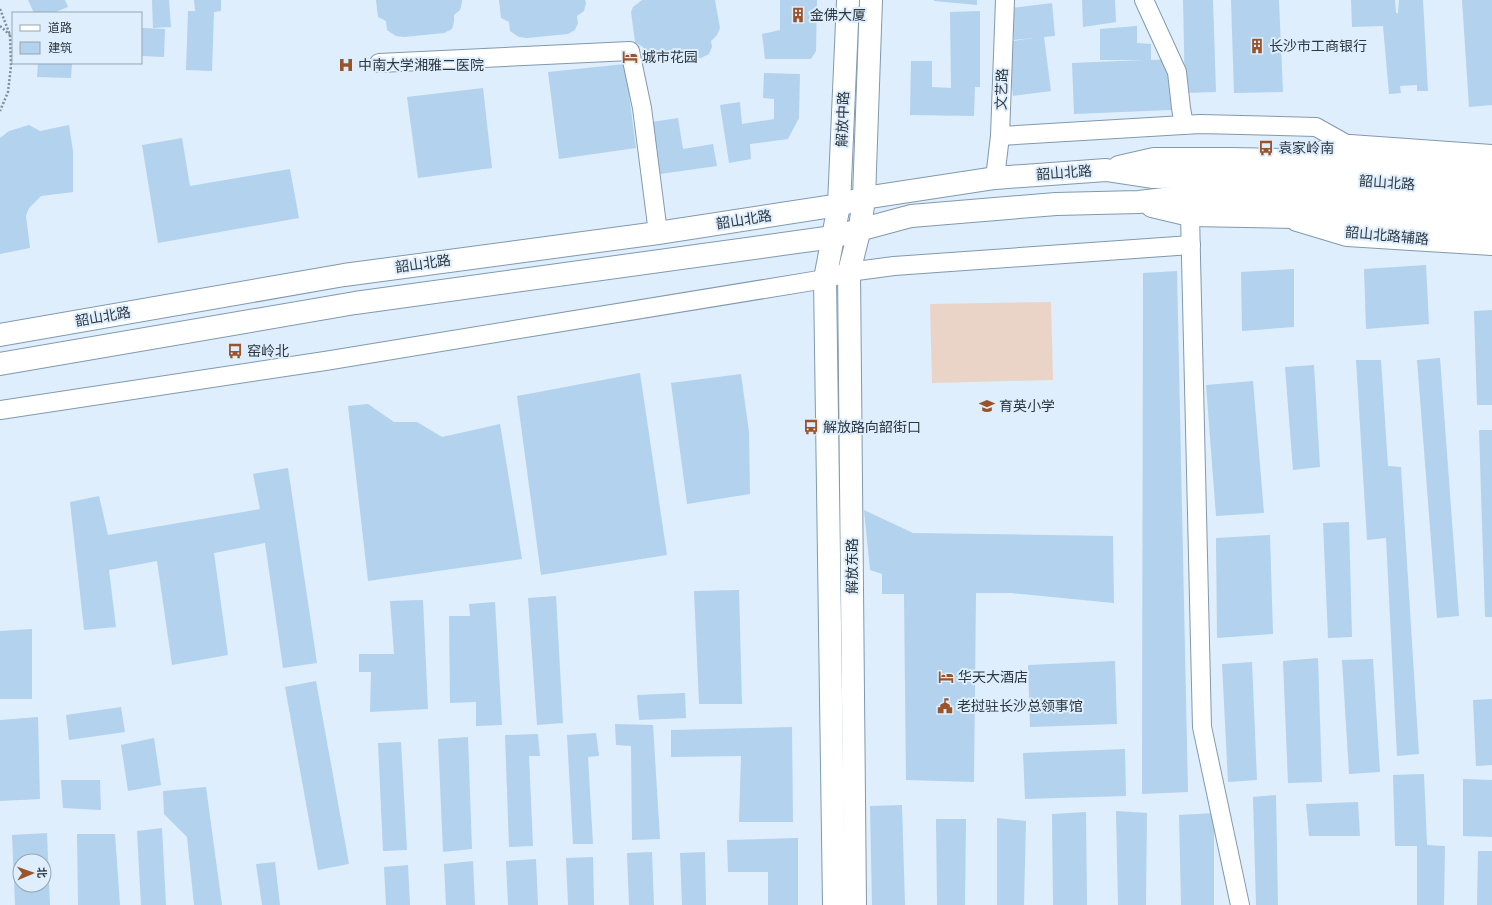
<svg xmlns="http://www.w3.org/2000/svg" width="1492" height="905" font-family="'Zilla Slab','Noto Sans SC',serif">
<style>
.pitch{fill:#ead3c7}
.building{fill:#b3d2ed;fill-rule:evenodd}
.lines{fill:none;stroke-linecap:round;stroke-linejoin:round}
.minor-casing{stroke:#8199ae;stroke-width:20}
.tertiary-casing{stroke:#8199ae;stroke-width:24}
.secondary-casing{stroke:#8199ae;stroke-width:24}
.primary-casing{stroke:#8199ae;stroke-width:24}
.path{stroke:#818e99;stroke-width:2.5;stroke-dasharray:2 2;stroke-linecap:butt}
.minor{stroke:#fff;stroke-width:18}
.tertiary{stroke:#fff;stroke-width:22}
.secondary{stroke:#fff;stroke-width:22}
.primary{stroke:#fff;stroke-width:22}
.labels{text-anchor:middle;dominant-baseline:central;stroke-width:4;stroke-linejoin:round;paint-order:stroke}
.poi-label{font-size:14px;fill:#2d3740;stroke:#deeefc;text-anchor:start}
.street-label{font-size:14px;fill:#2d3740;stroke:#deeefc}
</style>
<rect width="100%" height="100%" fill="#deeefc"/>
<polygon class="pitch" points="1051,302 1053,380 932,383 930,304"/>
<g class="building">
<polygon points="28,0 65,0 68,7 53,13 34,13"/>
<polygon points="152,0 169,0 171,27 153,28"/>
<polygon points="194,0 221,0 221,11 214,12 212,71 186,70 188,11 195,11"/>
<polygon points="376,0 462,0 462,2 460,10 454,15 454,22 452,29 444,33 404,37 396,36 387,30 386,21 378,17"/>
<polygon points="499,0 585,0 586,3 584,11 577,16 578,23 575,30 568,34 527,38 519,37 510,31 509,22 501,18"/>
<polygon points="642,0 715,0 720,28 717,35 711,41 712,47 709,54 701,58 662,62 653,62 644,56 643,47 635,42 631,12 633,7"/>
<polygon points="780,0 817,0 816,51 811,59 765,59 762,34 780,30"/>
<polygon points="934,0 977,0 977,5 934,1"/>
<polygon points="1082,0 1115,0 1116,22 1083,27"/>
<polygon points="1183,0 1213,0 1216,92 1185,93"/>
<polygon points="1231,0 1279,0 1283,92 1234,93"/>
<polygon points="1351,0 1395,0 1396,13 1398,13 1399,0 1423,0 1428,91 1417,91 1417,85 1400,86 1401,93 1389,94 1383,26 1352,27"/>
<polygon points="1462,0 1492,0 1492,105 1469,107"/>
<polygon points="1052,3 1055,36 1044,37 1051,91 1013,96 1006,42 1034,38 1014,40 1011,8"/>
<polygon points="980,11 980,87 975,87 974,116 910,115 911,61 932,61 932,87 951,88 950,12"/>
<polygon points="1137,26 1137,43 1151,44 1151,60 1169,59 1171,110 1074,114 1072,63 1144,60 1100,60 1100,29"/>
<polygon points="142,28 165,29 164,57 141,56"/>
<polygon points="38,63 72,63 71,78 37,77"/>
<polygon points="625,64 636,148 559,159 548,72"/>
<polygon points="764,73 800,74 799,118 788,139 750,144 751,159 729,163 720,105 740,102 742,124 774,119 774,99 763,98"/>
<polygon points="483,88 492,168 418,178 407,97"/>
<polygon points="678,118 683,149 713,144 717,166 660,174 652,122"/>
<polygon points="29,125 40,131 69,125 73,151 73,192 41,196 29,208 26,216 30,248 0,254 0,138 9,131"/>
<polygon points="182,138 190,186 290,169 299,218 158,243 142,145"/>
<polygon points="1426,265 1429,324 1366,329 1364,269"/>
<polygon points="1294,269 1294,327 1242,331 1241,272"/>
<polygon points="1177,271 1188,792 1142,794 1143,273"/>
<polygon points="1492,310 1492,405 1477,405 1474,311"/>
<polygon points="1440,358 1459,616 1437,618 1417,360"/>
<polygon points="1356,360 1381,360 1388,466 1401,467 1419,754 1397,756 1386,538 1367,540"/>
<polygon points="1314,365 1320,467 1293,470 1285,367"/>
<polygon points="640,373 667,555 541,575 517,396"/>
<polygon points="741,374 749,432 750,494 687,504 671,383"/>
<polygon points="1253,381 1264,513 1216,516 1206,385"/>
<polygon points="368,404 394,422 417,422 442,437 500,424 522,559 368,581 348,406"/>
<polygon points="1479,430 1492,430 1492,617 1485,617"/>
<polygon points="288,468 317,663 283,668 265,543 214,553 228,655 172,665 157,561 109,570 116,627 84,630 70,502 99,496 108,535 260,509 253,474"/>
<polygon points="864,510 913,533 1113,536 1114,603 1011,593 976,593 974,782 906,780 904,594 882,594 882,574 870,570"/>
<polygon points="1349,522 1352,637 1328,638 1323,523"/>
<polygon points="1270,535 1273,634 1217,638 1216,538"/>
<polygon points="739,590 742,704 699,704 694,591"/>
<polygon points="556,596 563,723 537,725 528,598"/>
<polygon points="423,600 428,709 370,712 371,672 359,672 359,654 394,654 390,601"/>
<polygon points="495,602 502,725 476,726 476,702 450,703 449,616 470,616 469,604"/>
<polygon points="32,629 32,699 0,699 0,631"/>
<polygon points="1318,658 1322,782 1288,783 1283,661"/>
<polygon points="1373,659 1380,772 1349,774 1342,660"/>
<polygon points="1115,661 1117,724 1030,727 1028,665"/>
<polygon points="1252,662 1257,780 1228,782 1222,664"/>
<polygon points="316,681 349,864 318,870 285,687"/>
<polygon points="685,693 686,718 639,720 637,695"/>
<polygon points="1492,699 1492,765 1476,766 1473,700"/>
<polygon points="121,707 125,732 69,740 66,715"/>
<polygon points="38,717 40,799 0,801 0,720"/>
<polygon points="615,724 653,725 660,839 632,840 631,746 616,745"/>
<polygon points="792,727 793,822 739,822 741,756 671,757 671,730"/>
<polygon points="596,733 599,756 588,757 593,844 573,844 567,735"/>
<polygon points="538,734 540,756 529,756 533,846 509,847 505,735"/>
<polygon points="468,737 472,849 443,852 438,739"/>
<polygon points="154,738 161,785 128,791 121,745"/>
<polygon points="401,742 407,850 383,851 378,743"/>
<polygon points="1125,749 1126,796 1025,799 1023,753"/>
<polygon points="1424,774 1427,845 1445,846 1444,905 1417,905 1417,846 1395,846 1393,775"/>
<polygon points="1463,779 1492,780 1492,837 1463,836"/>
<polygon points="61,780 100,780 101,810 63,808"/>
<polygon points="206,787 222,905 194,905 187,837 164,814 163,791"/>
<polygon points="1276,795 1278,905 1256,905 1253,797"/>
<polygon points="1358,802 1360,836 1309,836 1306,804"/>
<polygon points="902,805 905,905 872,905 870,806"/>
<polygon points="1116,811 1147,813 1146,905 1118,905"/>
<polygon points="1086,812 1087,905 1053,905 1052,814"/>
<polygon points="1214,813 1214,905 1181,905 1179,815"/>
<polygon points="997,818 1026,821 1024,905 997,905"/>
<polygon points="936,819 966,819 965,905 937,905"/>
<polygon points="162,828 166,905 141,905 137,831"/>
<path d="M47,833L50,905H15L12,835ZM20,861H44V885H20Z"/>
<polygon points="77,834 115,834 120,905 78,905"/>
<polygon points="798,838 798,905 768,905 768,872 728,872 727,840"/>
<polygon points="1478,851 1492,851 1492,905 1477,905"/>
<polygon points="652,852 654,905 629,905 627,853"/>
<polygon points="705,852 706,905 682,905 680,853"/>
<polygon points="593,857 594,905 568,905 566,858"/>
<polygon points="536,859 538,905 508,905 506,861"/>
<polygon points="473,861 475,905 446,905 444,864"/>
<polygon points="275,862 280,905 262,905 256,864"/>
<polygon points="408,865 410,905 386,905 384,867"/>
</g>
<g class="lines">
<g class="minor-casing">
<g id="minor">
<polyline points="1144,0 1177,72 1181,108 1184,125"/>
<polyline points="379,63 630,51 642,108 658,233"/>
<polyline points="1000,136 1200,124 1316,127 1350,146"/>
<polyline points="995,178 1000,136 1005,0"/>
<polyline points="1190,215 1202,727 1240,905"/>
<polyline points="0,410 325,361 825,279 849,272 894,266 1191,245"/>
</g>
</g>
<g class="tertiary-casing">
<g id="tertiary">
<polyline points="1305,156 1350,146 1492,156"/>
<polyline points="1297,220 1347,235 1492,244"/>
</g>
</g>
<g class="secondary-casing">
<g id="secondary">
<polyline points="834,905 825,279 839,205 848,0"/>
<polyline points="855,905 849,272 860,228 864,198 871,0"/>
</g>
</g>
<g class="primary-casing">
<g id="primary">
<polyline points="1119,167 1154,159 1231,159 1349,161 1492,172"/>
<polyline points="1152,206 1190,215 1348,218 1492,228"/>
<polyline points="0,335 344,275 658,233 839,205 864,198 995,178 1106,170 1152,177 1231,176 1350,180 1492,191"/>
<polyline points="0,364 355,303 833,237 911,216 1056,204 1139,202 1190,196 1349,199 1492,208"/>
</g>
</g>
<g class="path">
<polyline points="0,9 10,35 11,66 8,92 0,111"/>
<polyline points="0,26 10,35"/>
</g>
<use href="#minor" class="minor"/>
<use href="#tertiary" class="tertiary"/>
<use href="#secondary" class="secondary"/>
<use href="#primary" class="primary"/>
</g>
<defs>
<g id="building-bare" transform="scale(1.2)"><path d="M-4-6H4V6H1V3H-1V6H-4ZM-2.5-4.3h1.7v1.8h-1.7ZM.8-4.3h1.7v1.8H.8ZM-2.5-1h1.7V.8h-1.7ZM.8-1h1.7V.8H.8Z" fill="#9a542b" stroke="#deeefc" stroke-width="2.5" paint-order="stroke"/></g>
<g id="hotel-bare" transform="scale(1.2)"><path d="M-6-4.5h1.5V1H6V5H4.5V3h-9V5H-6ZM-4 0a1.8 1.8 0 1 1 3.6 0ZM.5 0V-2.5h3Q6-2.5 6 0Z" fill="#9a542b" stroke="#deeefc" stroke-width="2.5" paint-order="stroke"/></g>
<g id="hospital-bare" transform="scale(1.2)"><path d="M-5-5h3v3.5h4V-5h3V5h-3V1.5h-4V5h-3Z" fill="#9a542b" stroke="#deeefc" stroke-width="2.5" paint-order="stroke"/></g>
<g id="bus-bare" transform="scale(1.2)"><path d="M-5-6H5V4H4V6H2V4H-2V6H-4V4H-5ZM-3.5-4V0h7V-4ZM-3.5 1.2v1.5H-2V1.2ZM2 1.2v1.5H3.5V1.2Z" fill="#9a542b" stroke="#deeefc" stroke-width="2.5" paint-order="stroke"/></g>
<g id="school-bare" transform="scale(1.2)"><path d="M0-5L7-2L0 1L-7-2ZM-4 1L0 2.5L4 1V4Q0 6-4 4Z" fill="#9a542b" stroke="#deeefc" stroke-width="2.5" paint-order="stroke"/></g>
<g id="civic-bare" transform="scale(1.2)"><path d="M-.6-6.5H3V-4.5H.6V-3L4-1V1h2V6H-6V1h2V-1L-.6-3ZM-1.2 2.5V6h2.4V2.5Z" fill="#9a542b" stroke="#deeefc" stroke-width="2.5" paint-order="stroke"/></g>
</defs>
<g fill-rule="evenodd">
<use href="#building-bare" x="798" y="15"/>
<use href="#building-bare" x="1257" y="46"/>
<use href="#hotel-bare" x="630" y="57"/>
<use href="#hospital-bare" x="346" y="65"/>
<use href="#bus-bare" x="1266" y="148"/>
<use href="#bus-bare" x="235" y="351"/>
<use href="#school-bare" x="987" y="406"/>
<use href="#bus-bare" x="811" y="427"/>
<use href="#hotel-bare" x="946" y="677"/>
<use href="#civic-bare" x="945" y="706"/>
</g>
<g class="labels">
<g class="poi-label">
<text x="810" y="15">金佛大厦</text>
<text x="1269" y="46">长沙市工商银行</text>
<text x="642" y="57">城市花园</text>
<text x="358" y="65">中南大学湘雅二医院</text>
<text x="1278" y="148">袁家岭南</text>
<text x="247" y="351">窑岭北</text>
<text x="999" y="406">育英小学</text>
<text x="823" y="427">解放路向韶街口</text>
<text x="958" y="677">华天大酒店</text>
<text x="957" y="706">老挝驻长沙总领事馆</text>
</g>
<g class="street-label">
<text transform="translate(1002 89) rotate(-88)">文艺路</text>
<text transform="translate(843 119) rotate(-88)">解放中路</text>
<text transform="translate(1064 173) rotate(-4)">韶山北路</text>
<text transform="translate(1387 183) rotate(4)">韶山北路</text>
<text transform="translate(744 220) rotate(-9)">韶山北路</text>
<text transform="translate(1387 236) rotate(5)">韶山北路辅路</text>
<text transform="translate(423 264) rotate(-8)">韶山北路</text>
<text transform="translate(103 317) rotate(-10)">韶山北路</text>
<text transform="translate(852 566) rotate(-90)">解放东路</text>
</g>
</g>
<rect x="12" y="12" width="130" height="52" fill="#deeefc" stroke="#97a5b1"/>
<rect x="20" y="25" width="20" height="6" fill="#ffffff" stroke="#97a5b1"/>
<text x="48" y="32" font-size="12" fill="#2d3740">道路</text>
<rect x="20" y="42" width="20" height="12" fill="#b3d2ed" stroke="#97a5b1"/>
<text x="48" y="52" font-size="12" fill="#2d3740">建筑</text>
<g transform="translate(32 873) rotate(88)"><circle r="19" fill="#deeefc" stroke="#97a5b1"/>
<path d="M0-3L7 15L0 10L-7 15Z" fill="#9a542b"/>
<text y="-6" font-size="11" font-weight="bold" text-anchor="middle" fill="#2d3740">北</text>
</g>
</svg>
